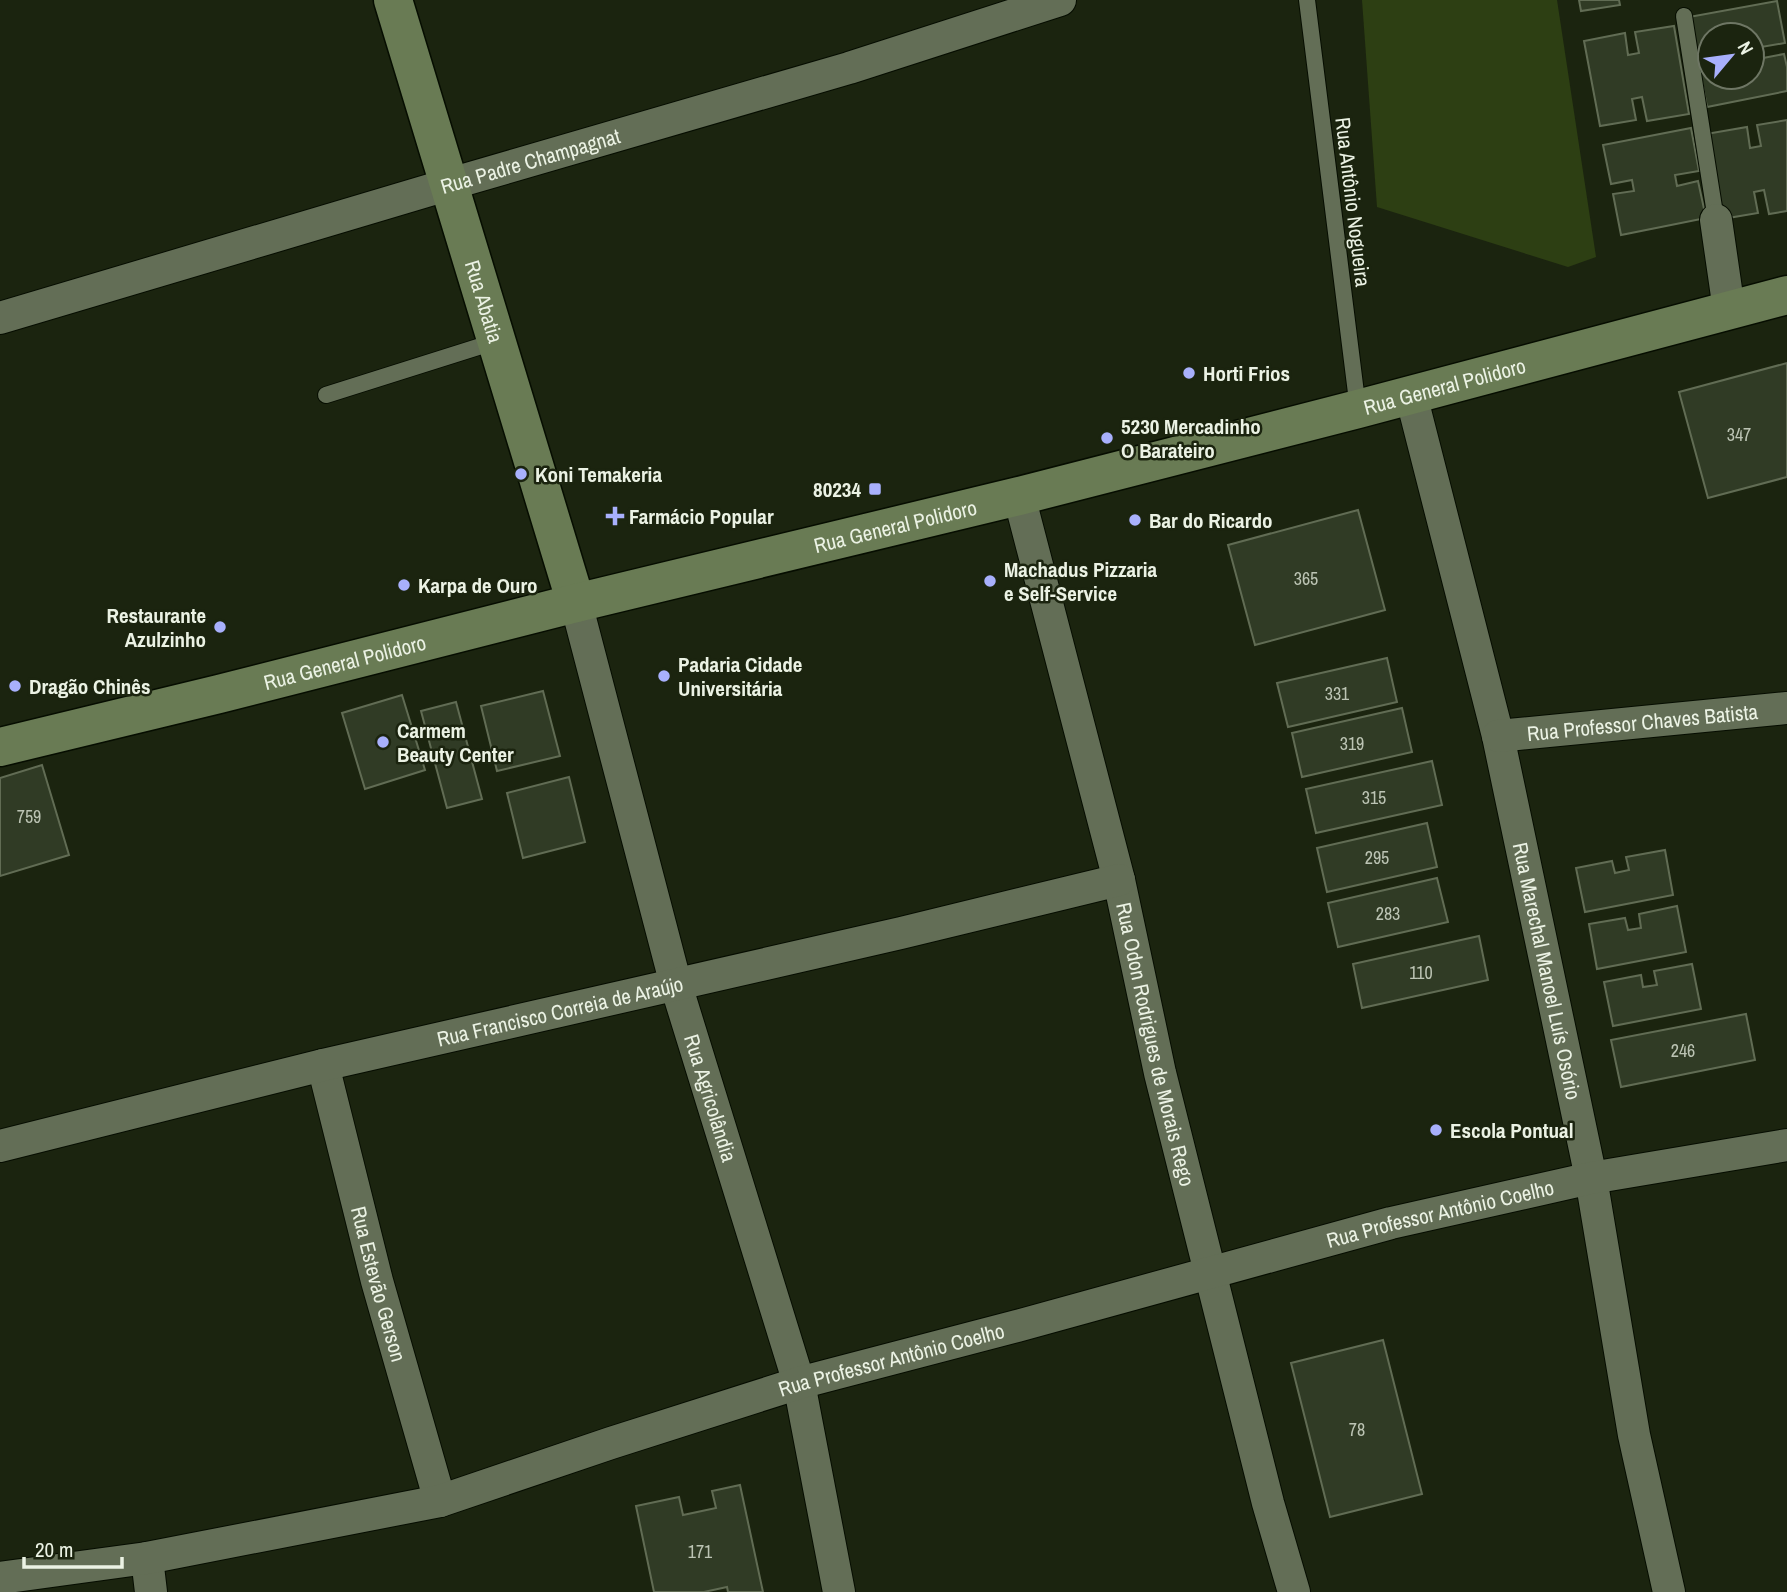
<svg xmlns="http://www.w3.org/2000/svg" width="1787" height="1592" font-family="'Archivo Narrow',sans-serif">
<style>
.green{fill:#2d3f13}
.building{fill:#303b25;stroke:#616c54;stroke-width:2}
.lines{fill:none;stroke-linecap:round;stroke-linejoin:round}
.lane-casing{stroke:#060d00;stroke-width:18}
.street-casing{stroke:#060d00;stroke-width:34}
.secondary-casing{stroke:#060d00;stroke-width:41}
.lane{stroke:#636e56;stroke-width:16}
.street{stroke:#636e56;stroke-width:32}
.secondary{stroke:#697b54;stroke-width:38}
.poi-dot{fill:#a8b0fc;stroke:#1b240f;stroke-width:2.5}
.labels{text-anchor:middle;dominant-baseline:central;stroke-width:5;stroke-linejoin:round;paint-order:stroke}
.number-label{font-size:18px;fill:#bcc4b4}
.street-label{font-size:21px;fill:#ebf2e4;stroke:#1b240f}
.poi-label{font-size:21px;font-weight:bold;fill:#ebf2e4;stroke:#1b240f;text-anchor:start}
</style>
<rect width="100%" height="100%" fill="#1b240f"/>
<polygon class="green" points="1362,0 1557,0 1596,257 1568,267 1377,207"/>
<g class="building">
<polygon points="1579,0 1619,0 1620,5 1581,11"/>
<polygon points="1777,1 1785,43 1761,47 1763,58 1784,54 1787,67 1787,91 1707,107 1699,66 1710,64 1710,77 1752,77 1752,35 1710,35 1710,53 1697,56 1689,17"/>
<polygon points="1674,26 1689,114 1647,121 1642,97 1632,99 1636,120 1600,126 1584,41 1625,33 1628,55 1639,53 1635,32"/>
<polygon points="1787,120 1787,211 1769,214 1764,190 1754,192 1758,213 1722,219 1706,134 1747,127 1750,148 1761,146 1757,125"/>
<polygon points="1691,128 1699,171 1675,175 1677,186 1698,181 1706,218 1621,235 1613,194 1634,191 1632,180 1611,184 1603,145"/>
<polygon points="1787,363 1787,477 1708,498 1679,392"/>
<polygon points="1358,510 1385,610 1255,645 1228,545"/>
<polygon points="1387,658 1397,702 1288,727 1277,683"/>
<polygon points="543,691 560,756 497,771 481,706"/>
<polygon points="402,695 425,770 365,789 342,713"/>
<polygon points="456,702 482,799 447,808 421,711"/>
<polygon points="1402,708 1412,752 1302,777 1292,733"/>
<polygon points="1432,761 1442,805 1316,833 1306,789"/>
<polygon points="42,765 69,855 0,876 0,778"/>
<polygon points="569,777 585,842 523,858 507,793"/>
<polygon points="1427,823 1437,867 1327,892 1317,848"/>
<polygon points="1665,850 1673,895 1585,912 1576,868 1612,861 1615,873 1629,870 1626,857"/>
<polygon points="1437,878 1448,922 1338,947 1328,903"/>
<polygon points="1677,906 1686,952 1597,969 1589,924 1625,918 1628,930 1641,928 1639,914"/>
<polygon points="1479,936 1488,980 1362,1008 1353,964"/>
<polygon points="1692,964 1701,1009 1613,1026 1604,982 1641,975 1643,987 1657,985 1654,971"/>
<polygon points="1746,1014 1755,1060 1621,1087 1611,1040"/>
<polygon points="1383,1340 1422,1494 1330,1517 1291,1363"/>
<polygon points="740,1485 763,1592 728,1592 727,1587 704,1592 654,1592 636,1506 679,1497 683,1515 716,1508 712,1491"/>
</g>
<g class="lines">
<g class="lane-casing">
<g id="lane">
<polyline points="1307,0 1358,409"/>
<polyline points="1684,16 1716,220"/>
<polyline points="326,395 497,341"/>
</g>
</g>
<g class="street-casing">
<g id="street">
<polyline points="1716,220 1729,310"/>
<path id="s1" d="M0,318L450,184L849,68L1060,0"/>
<path id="s2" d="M1411,395L1498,736L1591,1178L1634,1435L1669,1592"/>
<path id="s3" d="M1019,496L1119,880L1160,1073L1268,1503L1294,1592"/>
<path id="s4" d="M576,603L676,985L799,1383L839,1592"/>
<path id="s5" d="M1498,736L1787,708"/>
<path id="s6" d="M323,1065L377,1281L440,1501"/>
<path id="s7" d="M0,1146L323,1065L901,933L1119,880"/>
<polyline points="147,1558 151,1592"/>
<path id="s8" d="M0,1578L147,1558L440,1501L611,1443L799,1383L1017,1326L1391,1223L1591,1178L1787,1145"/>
</g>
</g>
<g class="secondary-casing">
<g id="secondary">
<path id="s9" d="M393,0L576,603"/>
<path id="s10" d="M0,747L219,694L576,603L1019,496L1358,409L1787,295"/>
</g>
</g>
<use href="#lane" class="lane"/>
<use href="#street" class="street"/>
<use href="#secondary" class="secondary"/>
</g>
<g class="poi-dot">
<circle cx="1189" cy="373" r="7"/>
<circle cx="1107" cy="438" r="7"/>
<circle cx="521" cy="474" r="7"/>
<rect x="868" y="482" width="14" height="14" rx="3.5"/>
<path d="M611.5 505.5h7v7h7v7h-7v7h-7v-7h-7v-7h7z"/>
<circle cx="1135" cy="520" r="7"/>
<circle cx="990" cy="581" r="7"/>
<circle cx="404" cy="585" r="7"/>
<circle cx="220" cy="627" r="7"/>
<circle cx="664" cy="676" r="7"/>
<circle cx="15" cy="686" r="7"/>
<circle cx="383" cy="742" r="7"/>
<circle cx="1436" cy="1130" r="7"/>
</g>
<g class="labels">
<g class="number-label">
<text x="1739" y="434">347</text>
<text x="1306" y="578">365</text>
<text x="1337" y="693">331</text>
<text x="1352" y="743">319</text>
<text x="1374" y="797">315</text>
<text x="29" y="816">759</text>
<text x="1377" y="857">295</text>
<text x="1388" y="913">283</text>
<text x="1421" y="972">110</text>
<text x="1683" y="1050">246</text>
<text x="1357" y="1429">78</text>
<text x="700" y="1551">171</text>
</g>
<g class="street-label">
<text stroke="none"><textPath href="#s1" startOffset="553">Rua Padre Champagnat</textPath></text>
<text transform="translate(1353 202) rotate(83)">Rua Antônio Nogueira</text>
<text stroke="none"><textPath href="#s9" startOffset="315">Rua Abatia</textPath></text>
<text stroke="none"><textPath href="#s10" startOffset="1489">Rua General Polidoro</textPath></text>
<text stroke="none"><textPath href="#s10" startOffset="922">Rua General Polidoro</textPath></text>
<text stroke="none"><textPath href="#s10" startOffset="355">Rua General Polidoro</textPath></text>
<text stroke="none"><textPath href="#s5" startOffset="145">Rua Professor Chaves Batista</textPath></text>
<text stroke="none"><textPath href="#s2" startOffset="592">Rua Marechal Manoel Luís Osório</textPath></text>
<text stroke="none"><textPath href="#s7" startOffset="576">Rua Francisco Correia de Araújo</textPath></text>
<text stroke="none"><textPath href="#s3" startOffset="565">Rua Odon Rodrigues de Morais Rego</textPath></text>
<text stroke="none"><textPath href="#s4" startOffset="513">Rua Agricolândia</textPath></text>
<text stroke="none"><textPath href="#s8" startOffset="1488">Rua Professor Antônio Coelho</textPath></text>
<text stroke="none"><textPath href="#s6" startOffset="226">Rua Estevão Gerson</textPath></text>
<text stroke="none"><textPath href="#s8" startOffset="920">Rua Professor Antônio Coelho</textPath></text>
</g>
<g class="poi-label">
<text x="1203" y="373">Horti Frios</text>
<text x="1121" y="426">5230 Mercadinho<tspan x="1121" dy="24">O Barateiro</tspan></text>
<text x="535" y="474">Koni Temakeria</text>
<text x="861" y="489" text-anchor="end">80234</text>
<text x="629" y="516">Farmácio Popular</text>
<text x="1149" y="520">Bar do Ricardo</text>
<text x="1004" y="569">Machadus Pizzaria<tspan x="1004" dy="24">e Self-Service</tspan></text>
<text x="418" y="585">Karpa de Ouro</text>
<text x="206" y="615" text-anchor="end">Restaurante<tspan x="206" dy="24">Azulzinho</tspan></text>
<text x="678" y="664">Padaria Cidade<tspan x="678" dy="24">Universitária</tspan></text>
<text x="29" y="686">Dragão Chinês</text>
<text x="397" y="730">Carmem<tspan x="397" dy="24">Beauty Center</tspan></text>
<text x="1450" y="1130">Escola Pontual</text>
</g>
</g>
<g transform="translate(1731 56) rotate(61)"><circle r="33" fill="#1b240f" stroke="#6e7664" stroke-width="2"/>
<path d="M0-5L12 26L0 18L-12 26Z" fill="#a8b0fc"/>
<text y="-10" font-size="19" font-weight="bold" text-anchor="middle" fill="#ebf2e4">N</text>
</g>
<path d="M24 1557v10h98v-10" fill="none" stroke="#ebf2e4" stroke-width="3.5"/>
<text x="35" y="1557" font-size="21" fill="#ebf2e4" stroke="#1b240f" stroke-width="5" paint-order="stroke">20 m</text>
</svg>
